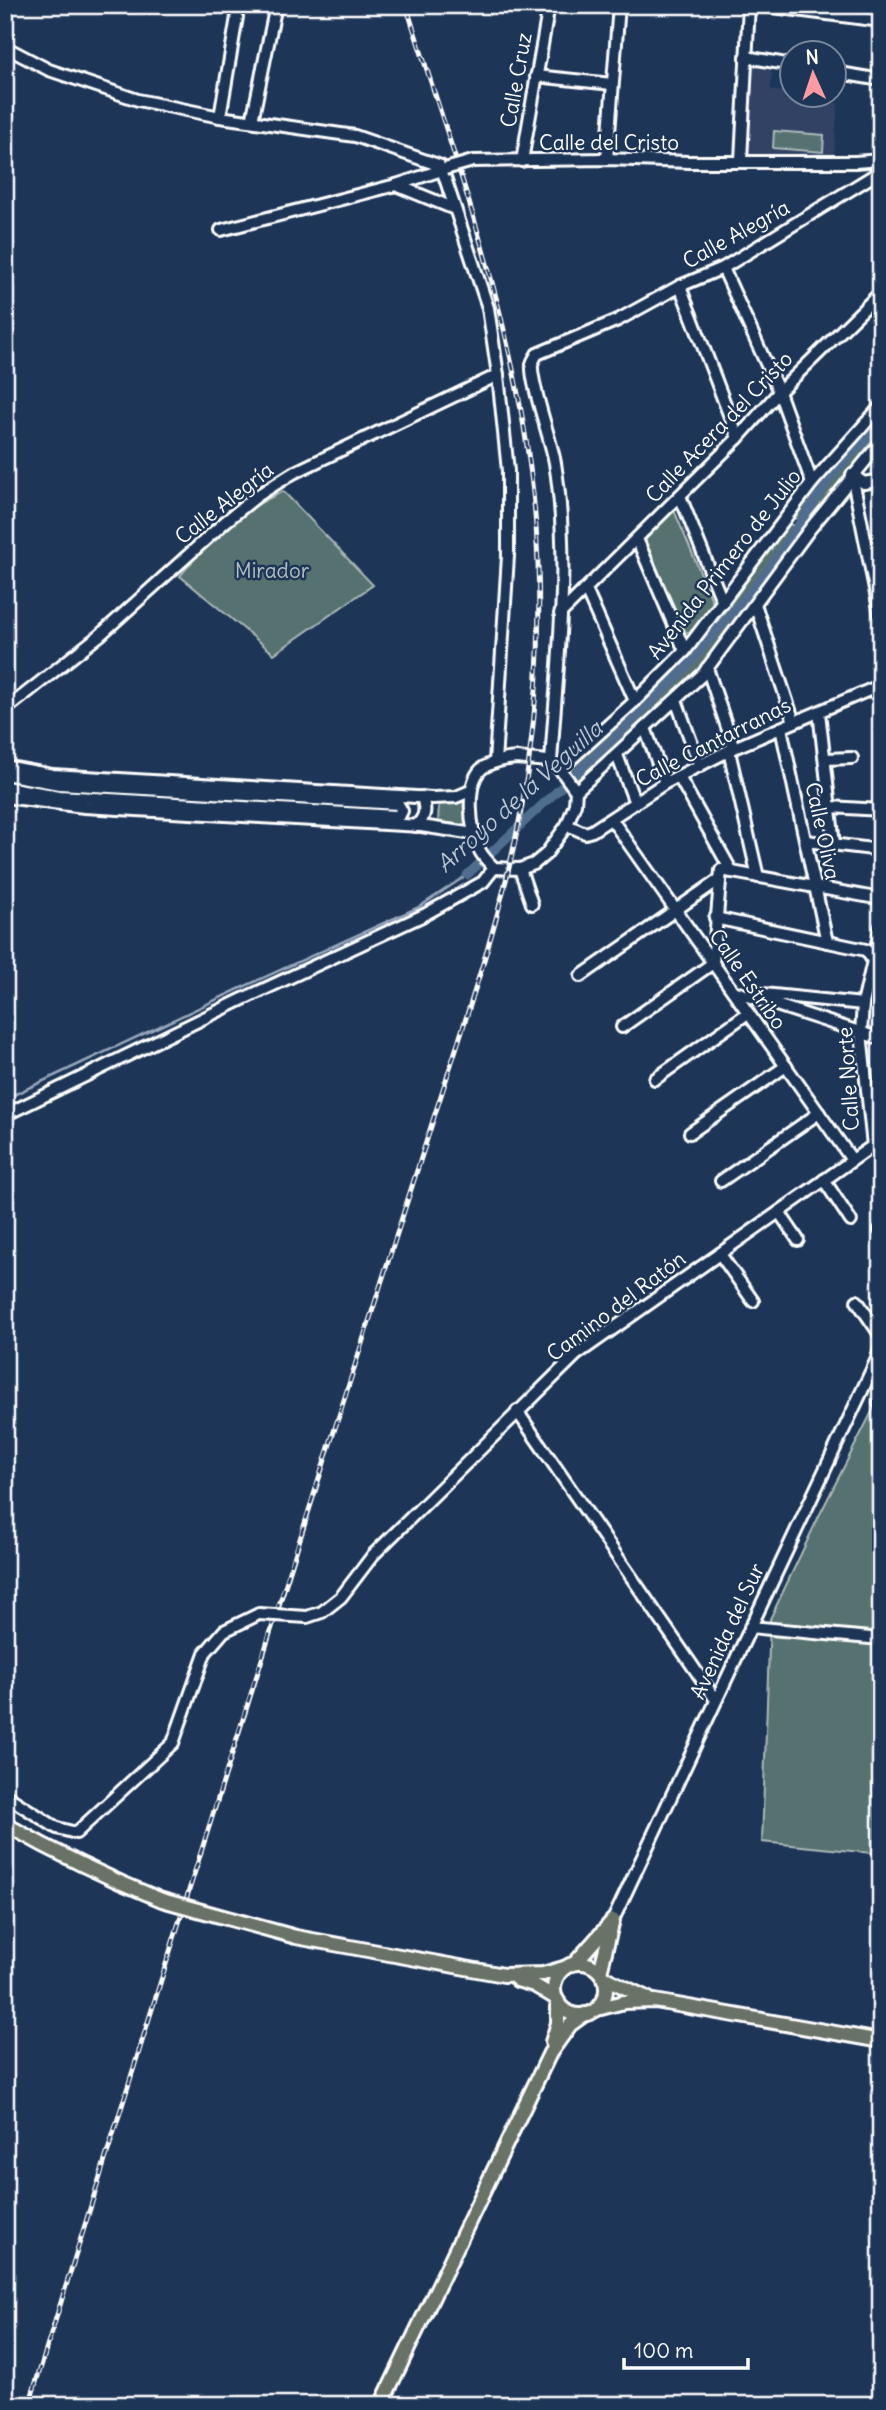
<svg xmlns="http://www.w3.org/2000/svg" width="886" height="2410" font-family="Delius,sans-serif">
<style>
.built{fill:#314265}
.green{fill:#577270;stroke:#abb8b8;stroke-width:2}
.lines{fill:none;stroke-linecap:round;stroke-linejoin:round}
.stream{stroke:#96a7bc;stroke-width:2.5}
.canal{stroke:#506d8f;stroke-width:9}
.minor-casing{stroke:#fff;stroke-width:16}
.major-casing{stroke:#fff;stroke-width:18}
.minor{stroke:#1d3557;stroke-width:10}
.major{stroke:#697266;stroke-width:12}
.rail-casing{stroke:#fff;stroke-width:5}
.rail{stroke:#1d3557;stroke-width:2.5;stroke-dasharray:8;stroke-linecap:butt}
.minor-bridge-casing{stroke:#fff;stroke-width:16;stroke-linecap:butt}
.major-bridge-casing{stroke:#fff;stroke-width:18;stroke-linecap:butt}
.minor-bridge{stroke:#1d3557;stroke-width:10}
.major-bridge{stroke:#697266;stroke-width:12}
.labels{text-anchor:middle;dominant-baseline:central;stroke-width:5;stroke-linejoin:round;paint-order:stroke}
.street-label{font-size:21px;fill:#fff;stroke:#1d3557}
.park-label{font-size:21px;fill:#b3c0bf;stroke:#1d3557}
.water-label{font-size:23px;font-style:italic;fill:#b9c5d2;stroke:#1d3557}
</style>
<rect width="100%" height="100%" fill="#1d3557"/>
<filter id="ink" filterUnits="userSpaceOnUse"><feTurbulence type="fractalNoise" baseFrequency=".0143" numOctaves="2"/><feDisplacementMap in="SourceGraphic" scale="14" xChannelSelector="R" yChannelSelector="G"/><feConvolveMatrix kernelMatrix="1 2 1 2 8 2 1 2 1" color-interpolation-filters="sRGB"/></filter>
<g filter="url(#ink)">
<polygon class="built" points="755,65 772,68 771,90 785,92 785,99 838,103 834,154 746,154 750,69"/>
<g class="green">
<polygon points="774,131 824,135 823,152 773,148"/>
<polygon points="881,407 881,436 843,478 808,525 791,516"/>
<polygon points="283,491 373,585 274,654 180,576 225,522"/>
<polygon points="674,510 714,605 695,629 686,633 643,537 664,515"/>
<path d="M785,521L806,533L697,672L579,783L567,768C613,726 661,686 702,639C734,604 760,561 785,521Z"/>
<polygon points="464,798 467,825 438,822 439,803 451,803"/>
<polygon points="881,1394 881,1854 762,1842 770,1619 819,1516"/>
</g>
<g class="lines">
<polyline class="stream" points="5,1099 241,988 419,907 467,875"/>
<polyline class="canal" points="467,875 628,725 682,672 764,575 837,469 881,425"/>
<g class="minor-casing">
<g id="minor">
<polyline points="758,5 881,21"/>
<polyline points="5,47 49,70 138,100 220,117 355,136 441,166 488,308 498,375 508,471 508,556 495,762"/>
<polyline points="746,57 792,65"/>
<polyline points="834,72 881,80"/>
<polyline points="536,76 612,84"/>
<polyline points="220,117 237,17 235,5"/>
<polyline points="252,121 276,5"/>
<polyline points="607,159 619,5"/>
<polyline points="741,160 749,5"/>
<polyline points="473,161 607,159 689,162 855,162 881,160"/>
<polyline points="522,161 549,5"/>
<polyline points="396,185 455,209"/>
<polyline points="221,230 396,185 445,169"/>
<polyline points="723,268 779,392 812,483"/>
<polyline points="680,286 738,438"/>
<polyline points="852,475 881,619"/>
<polyline points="852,475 864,483 881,480"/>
<polyline points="680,496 723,603"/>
<polyline points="637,539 685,651"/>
<polyline points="586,590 635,701"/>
<polyline points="755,604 794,722"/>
<polyline points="560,614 738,438 779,392 881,292"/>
<polyline points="707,668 734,748"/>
<polyline points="676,700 700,766"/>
<polyline points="5,710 100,635 225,522 257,496 293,473 498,375"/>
<polyline points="819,712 834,844"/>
<polyline points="645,728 665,783"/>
<polyline points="781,728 827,942"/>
<polyline points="729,751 758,877"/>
<polyline points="617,755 635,803"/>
<path d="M516,758L548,761L560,769L576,791L575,804L567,825L546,854L534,864L520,869L494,868C489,863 483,857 480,851C470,832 464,780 484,767C494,761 505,759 516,758Z"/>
<polyline points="825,759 852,758"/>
<path d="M551,763C557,663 571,562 555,463C551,439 530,383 532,364C533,360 535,358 537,354L618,320L680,286L723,268L881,171"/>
<polyline points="5,766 53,775 433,798 456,797 470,791"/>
<polyline points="560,769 635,701 685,651 812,483 881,406"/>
<polyline points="5,774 59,784 398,804 402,811 400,815 395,816 59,796 5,787"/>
<polyline points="679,777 732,872"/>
<polyline points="576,791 703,674 809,530 881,442"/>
<polyline points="5,797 84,807 421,826 474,834"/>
<polyline points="830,807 881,810"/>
<polyline points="612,820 852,1160"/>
<polyline points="567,825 585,833 592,831 665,783 734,748 881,685"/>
<path d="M416,826C426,816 426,810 422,797"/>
<polyline points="806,841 881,850"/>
<polyline points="520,869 532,904"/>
<polyline points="715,918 866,950 872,959 881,961"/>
<polyline points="581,976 720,879"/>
<polyline points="733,991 881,1039"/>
<polyline points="753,993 863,1004"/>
<polyline points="622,1027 713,963 721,870 881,899"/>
<polyline points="655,1079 748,1013"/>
<polyline points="5,1115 241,1000 424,915 483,882 494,868"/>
<polyline points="690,1133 786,1066"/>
<polyline points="873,1146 861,1033 863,1004 881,926"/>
<polyline points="824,1180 851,1221"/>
<polyline points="721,1181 819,1113"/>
<polyline points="779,1212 798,1240"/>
<polyline points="880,1230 881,1232"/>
<polyline points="720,1254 753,1301"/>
<polyline points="857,1301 881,1336"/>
<polyline points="879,1403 881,1404"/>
<polyline points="517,1411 716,1700"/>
<polyline points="307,1617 322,1612 341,1597 373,1555 576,1355 881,1140"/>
<polyline points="750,1627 881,1639"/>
<polyline points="5,1795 57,1828 76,1833 173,1743 205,1653 224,1631 259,1614"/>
<polyline points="613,1920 877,1359 881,1344"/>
</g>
</g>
<g class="major-casing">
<g id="major">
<path d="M5,1824C59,1855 105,1877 162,1900"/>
<polyline points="216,1915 296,1937 504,1975 543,1974 564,1968"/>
<polyline points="575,1963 613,1920"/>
<circle cx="580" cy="1989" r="26"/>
<polyline points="600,1972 612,1924"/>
<polyline points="603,1977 649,1999"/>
<polyline points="517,1980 534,1985 556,1998"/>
<polyline points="597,2009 624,2002 655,2001 881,2041"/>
<polyline points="552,2042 558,2023 558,2001"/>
<polyline points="381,2405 550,2053 570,2025 585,2014"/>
</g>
</g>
<use href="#minor" class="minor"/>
<use href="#major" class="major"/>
<g class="rail-casing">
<path id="rail" d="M29,2405C131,2078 231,1751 336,1425C369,1321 402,1218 435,1114C473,996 516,875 530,751C538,691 540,625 538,564C532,371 464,187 406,5"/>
</g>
<use href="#rail" class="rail"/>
<g class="minor-bridge-casing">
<g id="minor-bridge">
<polyline points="445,169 473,161"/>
<polyline points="259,1614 307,1617"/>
</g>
</g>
<g class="major-bridge-casing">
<polyline id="major-bridge" points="162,1900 216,1915"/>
</g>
<use href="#minor-bridge" class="minor-bridge"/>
<use href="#major-bridge" class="major-bridge"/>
</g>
</g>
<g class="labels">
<g class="street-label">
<text transform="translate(516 80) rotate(-80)">Calle Cruz</text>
<text x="609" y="142">Calle del Cristo</text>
<text transform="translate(736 234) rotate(-29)">Calle Alegría</text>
<text transform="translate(719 427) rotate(-46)">Calle Acera del Cristo</text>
<text transform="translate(224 503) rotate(-38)">Calle Alegría</text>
<text transform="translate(724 564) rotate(-52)">Avenida Primero de Julio</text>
<text transform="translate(713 742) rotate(-27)">Calle Cantarranas</text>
<text transform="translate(823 831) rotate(78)">Calle Oliva</text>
<text transform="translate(748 979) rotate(55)">Calle Estribo</text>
<text transform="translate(848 1079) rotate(-94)">Calle Norte</text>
<text transform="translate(616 1306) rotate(-37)">Camino del Ratón</text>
<text transform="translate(727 1631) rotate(-65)">Avenida del Sur</text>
</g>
<g class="park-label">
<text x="272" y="570">Mirador</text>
</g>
<g class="water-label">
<text transform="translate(519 796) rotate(-42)">Arroyo de la Veguilla</text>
</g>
</g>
<rect width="886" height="2410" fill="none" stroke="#1d3557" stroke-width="28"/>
<rect x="14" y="14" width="858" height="2382" fill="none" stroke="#fff" stroke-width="2.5" filter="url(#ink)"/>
<g transform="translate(813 74) rotate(357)"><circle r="33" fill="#1d3557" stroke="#77869a" stroke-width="2"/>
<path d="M0-5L12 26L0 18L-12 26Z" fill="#ff9aa2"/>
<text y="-10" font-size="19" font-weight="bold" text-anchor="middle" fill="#ffffff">N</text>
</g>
<path d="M624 2358v10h124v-10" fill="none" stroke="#ffffff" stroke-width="3.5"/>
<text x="634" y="2358" font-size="21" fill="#ffffff" stroke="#1d3557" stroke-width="5" paint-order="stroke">100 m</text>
</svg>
